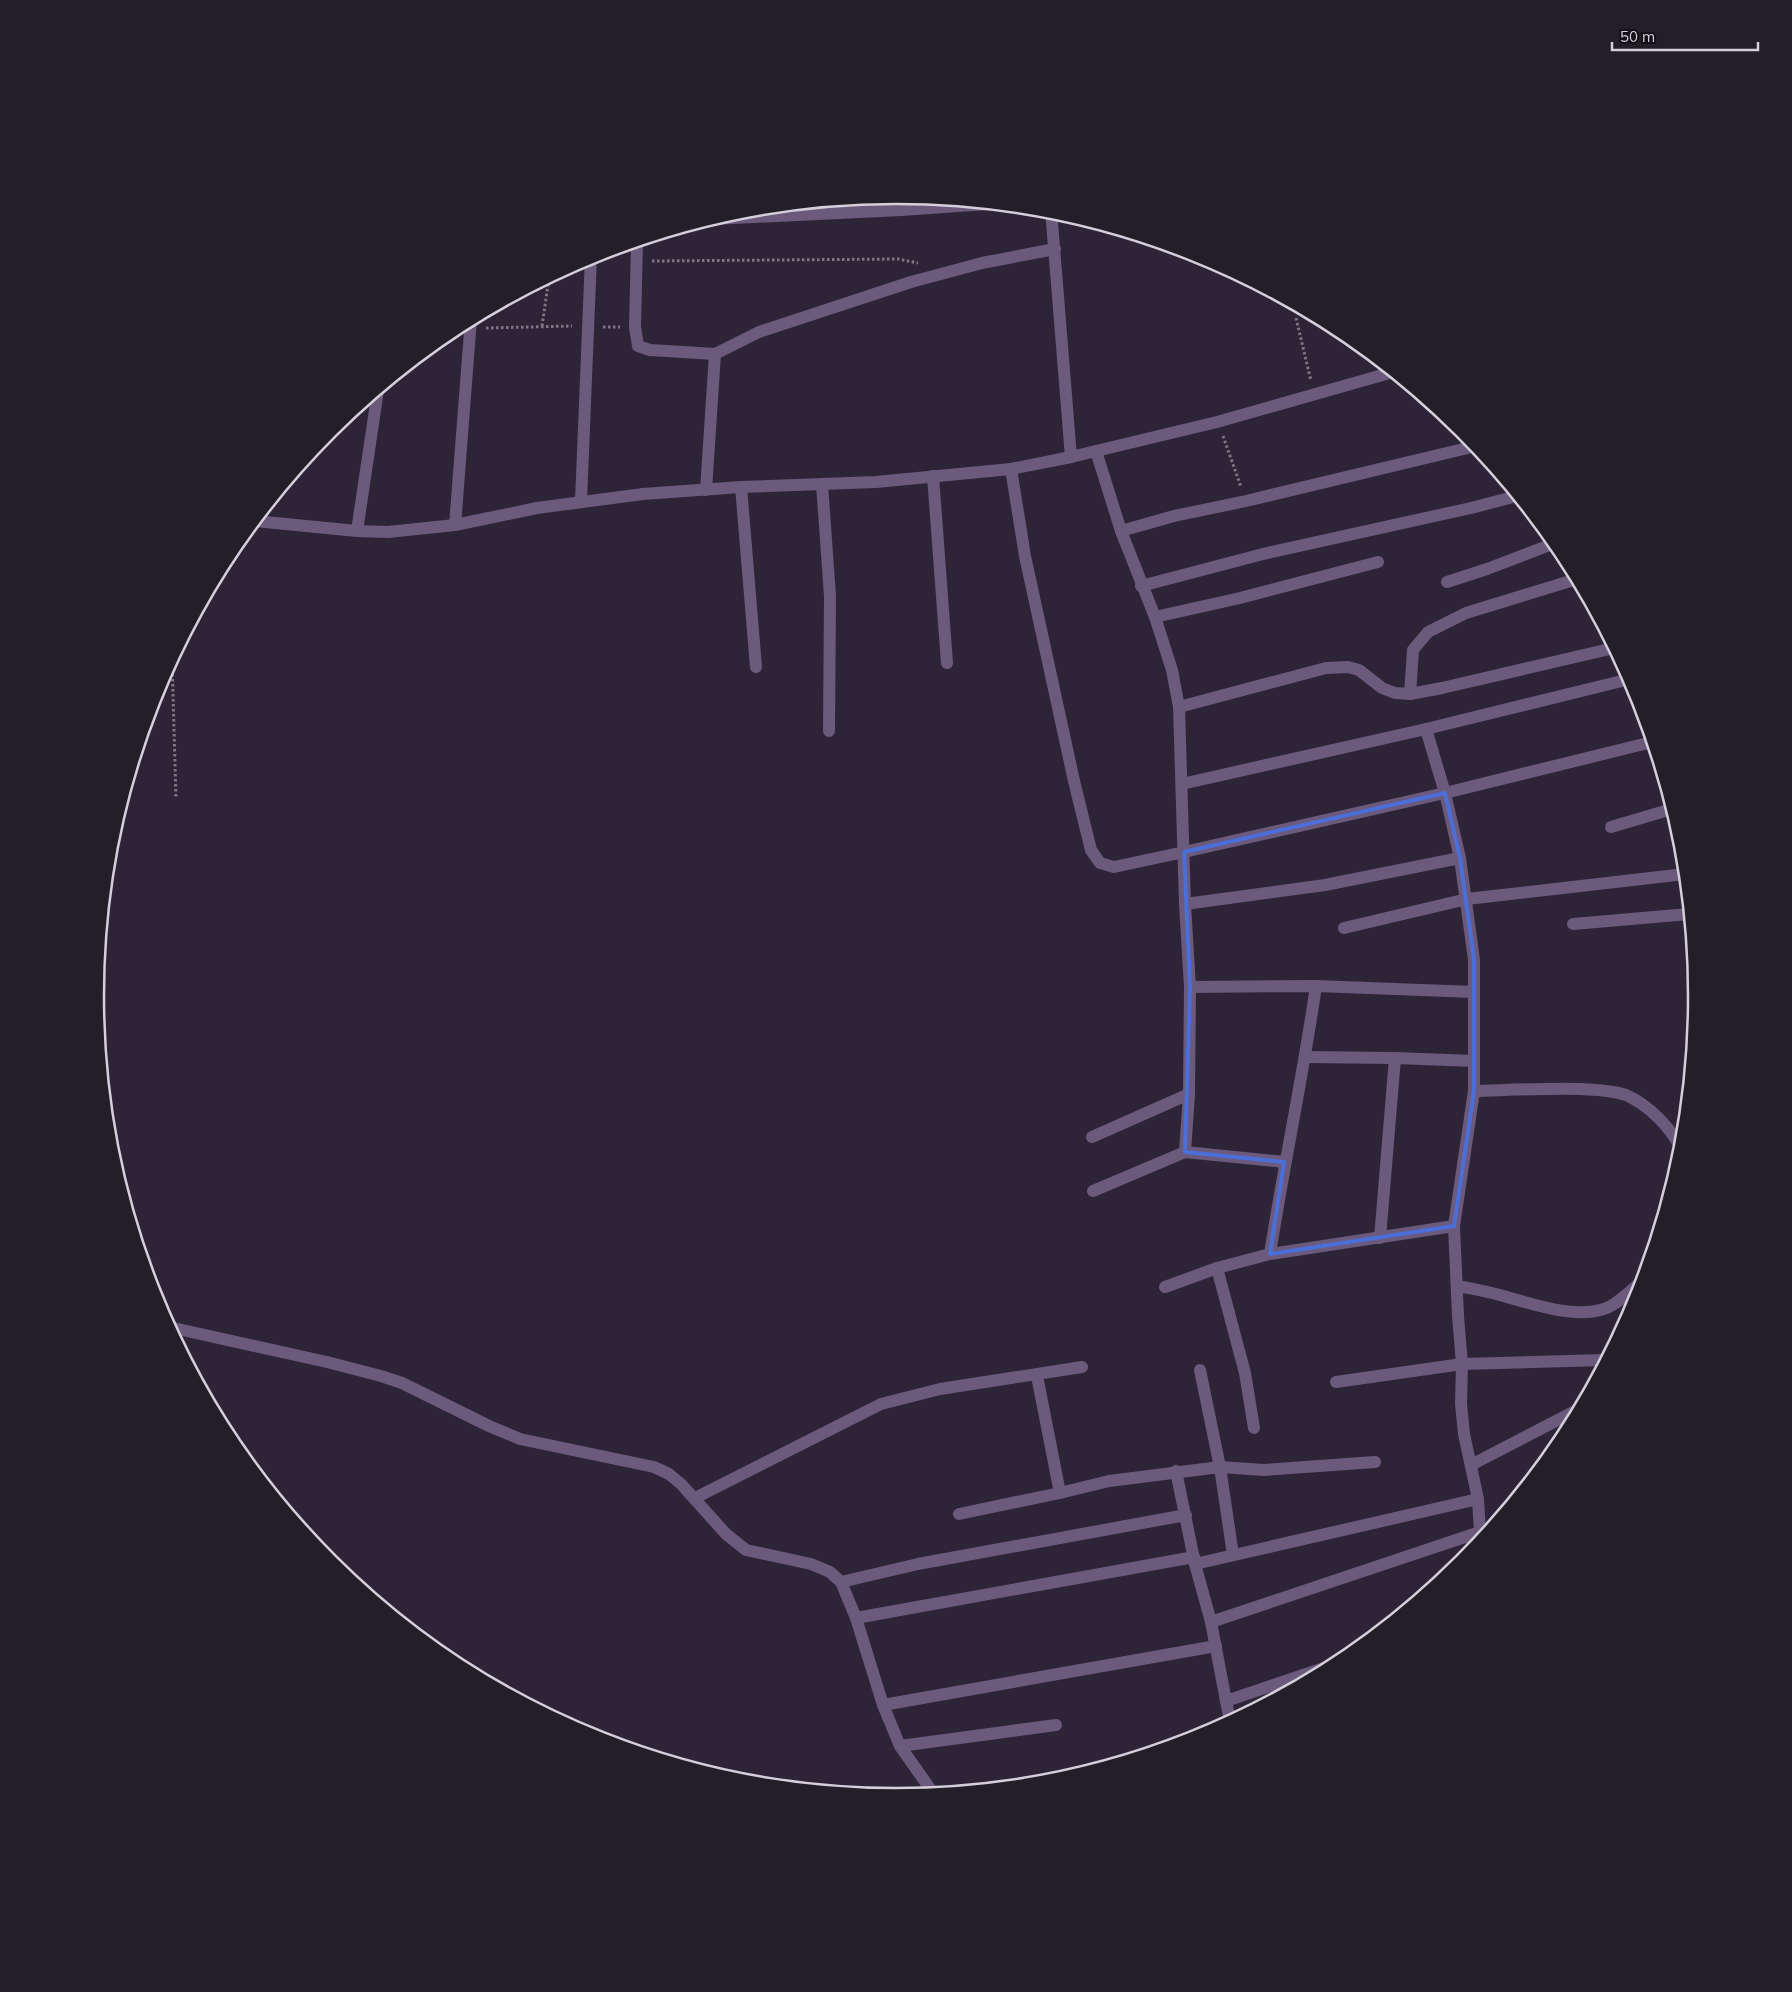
<svg xmlns="http://www.w3.org/2000/svg" width="1792" height="1992" font-family="Mulish,sans-serif">
<style>
.lines{fill:none;stroke-linecap:round;stroke-linejoin:round}
.path{stroke:#7f7787;stroke-width:3;stroke-dasharray:2.5 2.5;stroke-linecap:butt}
.street{stroke:#6b5a7c;stroke-width:12}
.marked{fill:none;stroke:#4b6ed9;stroke-width:4;stroke-linejoin:round}
.rim{fill:none;stroke:#d5cfdb;stroke-width:2.5}
</style>
<rect width="100%" height="100%" fill="#2d2437"/>
<g class="lines">
<g class="path">
<polyline points="652,261 898,259 918,263"/>
<polyline points="1296,318 1311,381"/>
<polyline points="542,326 549,278"/>
<polyline points="603,327 620,327"/>
<polyline points="486,328 572,326"/>
<polyline points="1223,436 1241,487"/>
<polyline points="172,659 176,799"/>
</g>
<g class="street">
<polyline points="1051,210 1071,457"/>
<polyline points="712,219 901,210 988,204"/>
<polyline points="637,242 635,327 638,346 650,350 715,354 759,332 911,282 982,263 1055,249"/>
<polyline points="1096,451 1121,531 1155,617 1172,670 1179,707 1185,904 1190,987 1189,1094 1185,1152"/>
<polyline points="1011,469 1025,556 1074,781 1091,850 1100,863 1114,867 1184,852 1445,793 1652,742"/>
<polyline points="933,476 947,663"/>
<polyline points="822,484 830,596 829,731"/>
<polyline points="741,487 756,667"/>
<polyline points="706,490 715,354"/>
<polyline points="581,501 591,256"/>
<polyline points="255,521 357,531 388,532 455,525 537,508 643,494 741,487 876,482 1011,469 1071,457 1217,422 1393,372"/>
<polyline points="455,525 471,319"/>
<polyline points="357,531 378,390"/>
<polyline points="1121,531 1174,516 1246,501 1476,446"/>
<polyline points="1447,582 1487,569 1555,543"/>
<polyline points="1141,586 1263,554 1471,508 1517,496"/>
<polyline points="1155,617 1240,598 1378,562"/>
<polyline points="1410,694 1413,650 1428,632 1466,613 1577,579"/>
<polyline points="1179,707 1326,668 1348,667 1359,670 1382,688 1395,693 1410,694 1442,688 1614,648"/>
<polyline points="1426,729 1445,793 1460,858 1474,960 1474,1091 1454,1226 1458,1316 1462,1364 1461,1404 1464,1434 1478,1499 1480,1532"/>
<polyline points="1182,784 1426,729 1630,679"/>
<polyline points="1611,827 1672,809"/>
<polyline points="1185,904 1325,885 1460,858"/>
<polyline points="1573,924 1689,914"/>
<polyline points="1344,928 1467,899 1685,874"/>
<polyline points="1190,987 1316,986 1474,992"/>
<polyline points="1306,1057 1395,1058 1474,1061"/>
<path d="M1474,1091C1509,1090 1545,1088 1581,1089C1595,1090 1612,1090 1626,1095C1649,1105 1671,1128 1682,1150"/>
<polyline points="1092,1137 1189,1094"/>
<polyline points="1093,1191 1185,1152 1284,1162"/>
<polyline points="1380,1238 1395,1058"/>
<path d="M1270,1254C1284,1164 1303,1076 1316,986"/>
<polyline points="1217,1268 1245,1373 1254,1428"/>
<path d="M1458,1286C1469,1288 1481,1290 1492,1293C1525,1301 1576,1322 1609,1307C1621,1301 1632,1290 1642,1281"/>
<polyline points="1165,1287 1217,1268 1270,1254 1454,1226"/>
<polyline points="169,1327 327,1362 381,1376 402,1383 489,1426 520,1439 654,1467 669,1474 681,1484 726,1534 746,1550 811,1564 830,1572 841,1582 856,1618 883,1705 900,1746 933,1793"/>
<polyline points="1200,1370 1220,1467 1233,1555"/>
<polyline points="1336,1382 1462,1364 1605,1360"/>
<polyline points="1471,1465 1579,1409"/>
<polyline points="1176,1471 1195,1564 1211,1622 1226,1701"/>
<polyline points="1060,1493 1109,1481 1220,1467 1264,1470 1375,1462"/>
<polyline points="695,1498 881,1404 940,1389 1082,1367"/>
<polyline points="959,1514 1060,1493 1037,1376"/>
<polyline points="1195,1564 1478,1499"/>
<polyline points="841,1582 918,1564 1186,1515"/>
<polyline points="856,1618 1194,1557"/>
<polyline points="1211,1622 1480,1532 1488,1531"/>
<polyline points="883,1705 1216,1646"/>
<polyline points="1230,1721 1226,1701 1339,1663"/>
<polyline points="900,1746 1056,1725"/>
</g>
</g>
<path class="marked" d="M1445,793L1460,858L1474,960V1091L1454,1226L1270,1254L1284,1162L1185,1152L1190,987L1184,852Z"/>
<path d="M0 0H1792V1992H0ZM104 996a792 792 0 1 1 1584 0a792 792 0 1 1-1584 0Z" fill="#231e28" fill-rule="evenodd"/>
<path class="rim" d="M104 996a792 792 0 1 1 1584 0a792 792 0 1 1-1584 0Z"/>
<path d="M1612 42v8h146v-8" fill="none" stroke="#d5cfdb" stroke-width="2.5"/>
<text x="1620" y="42" font-size="15" fill="#d5cfdb" stroke="#130f18" stroke-width="4" paint-order="stroke">50 m</text>
</svg>
